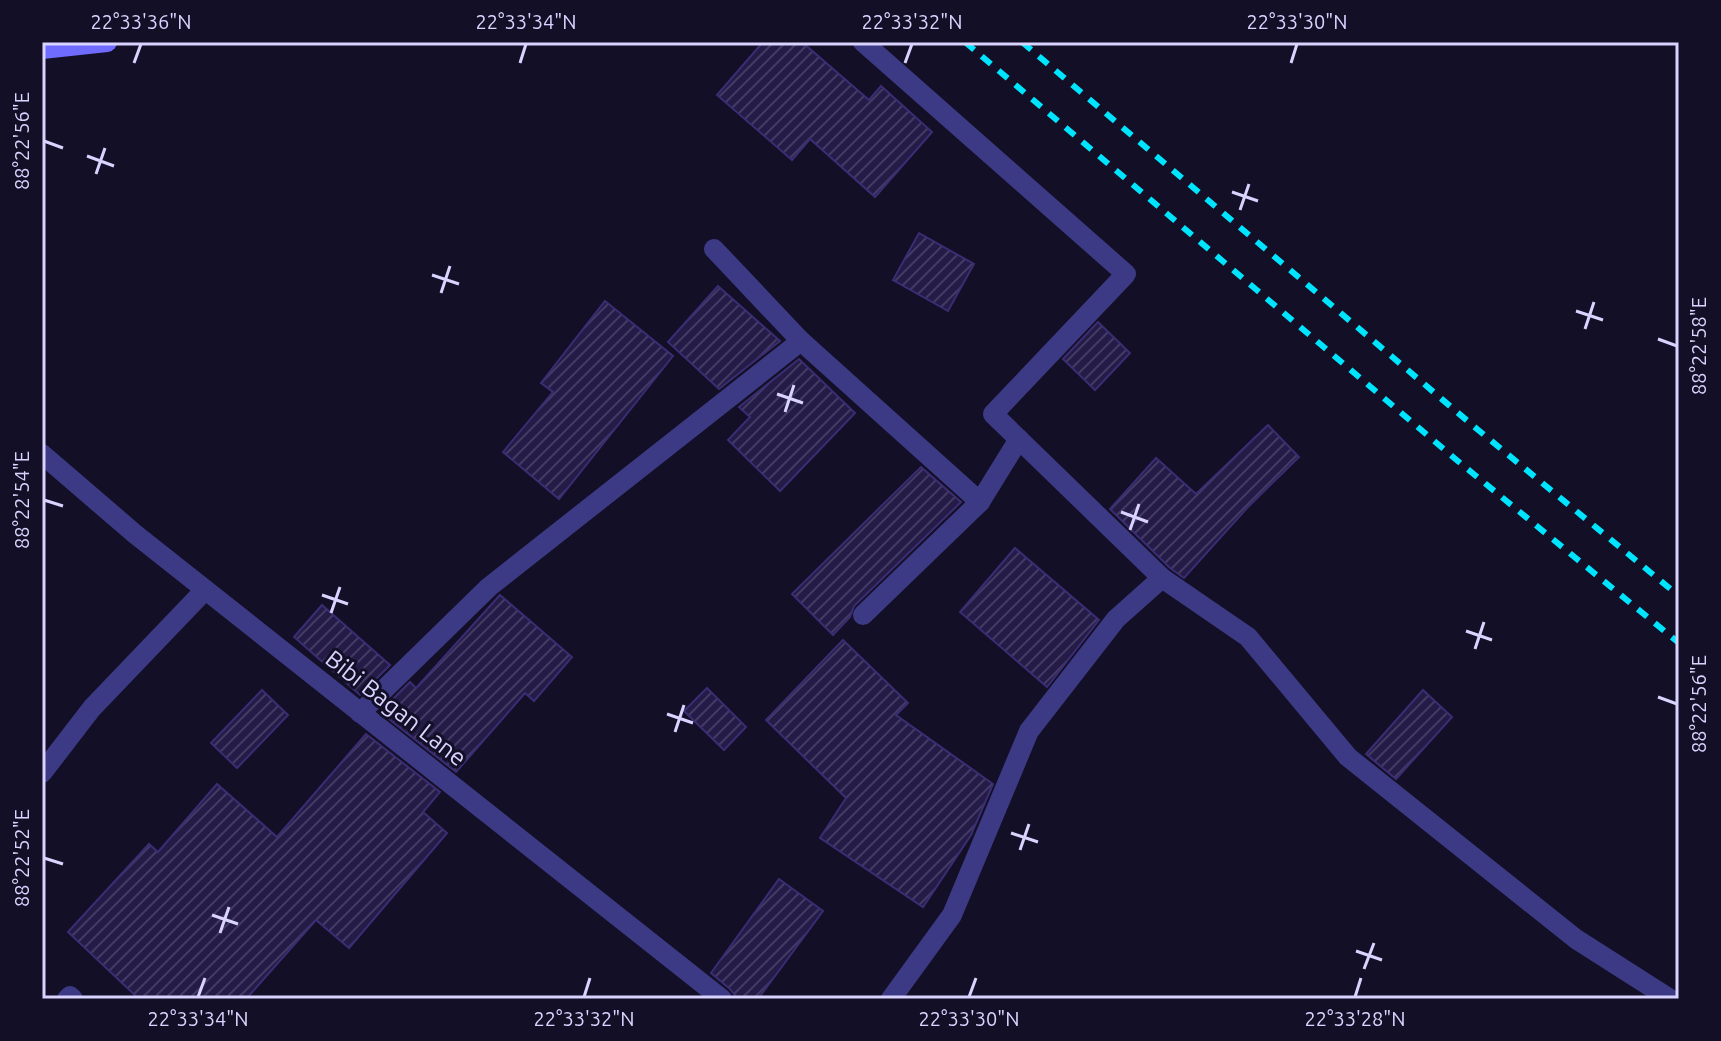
<svg xmlns="http://www.w3.org/2000/svg" width="1721" height="1041" font-family="Ubuntu,sans-serif">
<style>
.building{fill:url(#building-hatch);stroke:#3b2d73;stroke-width:2}
.lines{fill:none;stroke-linecap:round;stroke-linejoin:round}
.service{stroke:#3d3a85;stroke-width:20}
.minor{stroke:#3d3a85;stroke-width:20}
.secondary{stroke:#6f6bff;stroke-width:20}
.rail{stroke:#00e5ff;stroke-width:6;stroke-dasharray:12 10;stroke-linecap:butt}
.ticks{fill:none;stroke:#d9d4ff;stroke-width:3}
.labels{text-anchor:middle;dominant-baseline:central;stroke-width:6;stroke-linejoin:round;paint-order:stroke}
.street-label{font-size:24px;fill:#d9d4ff;stroke:#130f26}
.neatline{fill:none;stroke:#d9d4ff;stroke-width:3}
.ticks-label{font-size:20px;text-anchor:middle;fill:#d9d4ff}
</style>
<defs>
<pattern id="building-hatch" width="6" height="6" patternUnits="userSpaceOnUse" patternTransform="scale(2)"><rect width="6" height="6" fill="#241b47"/><path d="M-1 1l2-2M0 6l6-6M5 7l2-2" fill="none" stroke="#433b63"/></pattern>
</defs>
<rect width="100%" height="100%" fill="#130f26"/>
<g class="building">
<polygon points="763,42 802,42 869,100 881,86 932,132 875,197 810,139 792,160 717,95"/>
<polygon points="919,233 974,264 948,311 893,280"/>
<polygon points="718,286 780,341 719,389 668,342"/>
<polygon points="605,301 673,356 559,499 503,452 553,392 541,383"/>
<polygon points="1098,322 1130,353 1095,390 1063,359"/>
<polygon points="799,359 855,413 780,491 728,440 750,417 739,407"/>
<polygon points="1268,425 1299,457 1248,507 1184,578 1170,568 1110,509 1156,458 1196,494"/>
<polygon points="921,467 961,502 854,606 850,617 833,635 792,594"/>
<polygon points="1015,548 1099,620 1047,687 960,612"/>
<polygon points="500,595 572,657 534,701 525,693 456,772 380,712 410,682 416,688"/>
<polygon points="322,605 390,665 360,695 294,637"/>
<polygon points="843,640 908,703 896,715 993,784 971,835 923,907 820,838 846,798 766,720"/>
<polygon points="707,688 746,727 724,750 684,711"/>
<polygon points="262,690 288,715 237,768 211,743"/>
<polygon points="1423,690 1452,717 1396,779 1366,754"/>
<polygon points="366,734 440,792 423,812 447,833 349,948 316,920 246,999 139,999 68,932 149,844 158,852 217,784 277,837"/>
<polygon points="779,879 823,911 758,999 738,999 730,989 711,973"/>
</g>
<g class="lines">
<g class="service">
<polyline points="714,249 801,341 980,502"/>
<polyline points="42,454 135,534 722,999"/>
<polyline points="863,615 980,502 1019,439"/>
<polyline points="360,713 489,587 801,341"/>
<polyline points="42,773 92,708 205,590"/>
<polyline points="67,999 70,996 73,999"/>
<polyline points="891,999 952,915 1029,731 1116,619 1162,578"/>
</g>
<polyline class="minor" points="863,42 1126,274 993,414 1162,578 1248,637 1348,757 1576,939 1670,999"/>
<polyline class="secondary" points="42,49 107,42"/>
<g class="rail">
<polyline points="965,42 1453,457 1679,643"/>
<polyline points="1022,42 1477,429 1679,596"/>
</g>
</g>
<path class="ticks" d="M134,63L141,44M520,63L526,44M905,63L912,44M1291,63L1297,44M44,141L63,148M87,156L114,166M96,174L105,148M1232,192L1258,201M1240,210L1249,184M432,275L459,284M441,293L450,266M1576,311L1603,320M1585,329L1594,302M1658,339L1677,346M777,394L803,403M785,412L794,385M44,500L63,506M1121,512L1148,522M1130,530L1139,504M322,595L348,604M331,613L340,587M1466,631L1492,640M1475,649L1484,622M1658,697L1677,704M667,714L693,723M675,732L684,705M1011,833L1038,842M1020,850L1029,824M44,858L63,864M212,915L238,924M220,933L229,907M1356,951L1382,960M1364,969L1374,943M198,997L205,978M584,997L590,978M969,997L976,978M1355,997L1361,978"/>
<g class="labels">
<g class="street-label">
<text transform="translate(396 708) rotate(38)">Bibi Bagan Lane</text>
</g>
</g>
<rect width="1721" height="1041" fill="none" stroke="#130f26" stroke-width="88"/>
<rect x="44" y="44" width="1633" height="953" class="neatline"/>
<g class="ticks-label">
<text x="141" y="29">22°33'36"N</text>
<text x="526" y="29">22°33'34"N</text>
<text x="912" y="29">22°33'32"N</text>
<text x="1297" y="29">22°33'30"N</text>
<text transform="translate(22 141) rotate(-90)" y="7">88°22'56"E</text>
<text transform="translate(1699 346) rotate(-90)" y="7">88°22'58"E</text>
<text transform="translate(22 500) rotate(-90)" y="7">88°22'54"E</text>
<text transform="translate(1699 704) rotate(-90)" y="7">88°22'56"E</text>
<text transform="translate(22 858) rotate(-90)" y="7">88°22'52"E</text>
<text x="198" y="1026">22°33'34"N</text>
<text x="584" y="1026">22°33'32"N</text>
<text x="969" y="1026">22°33'30"N</text>
<text x="1355" y="1026">22°33'28"N</text>
</g>
</svg>
